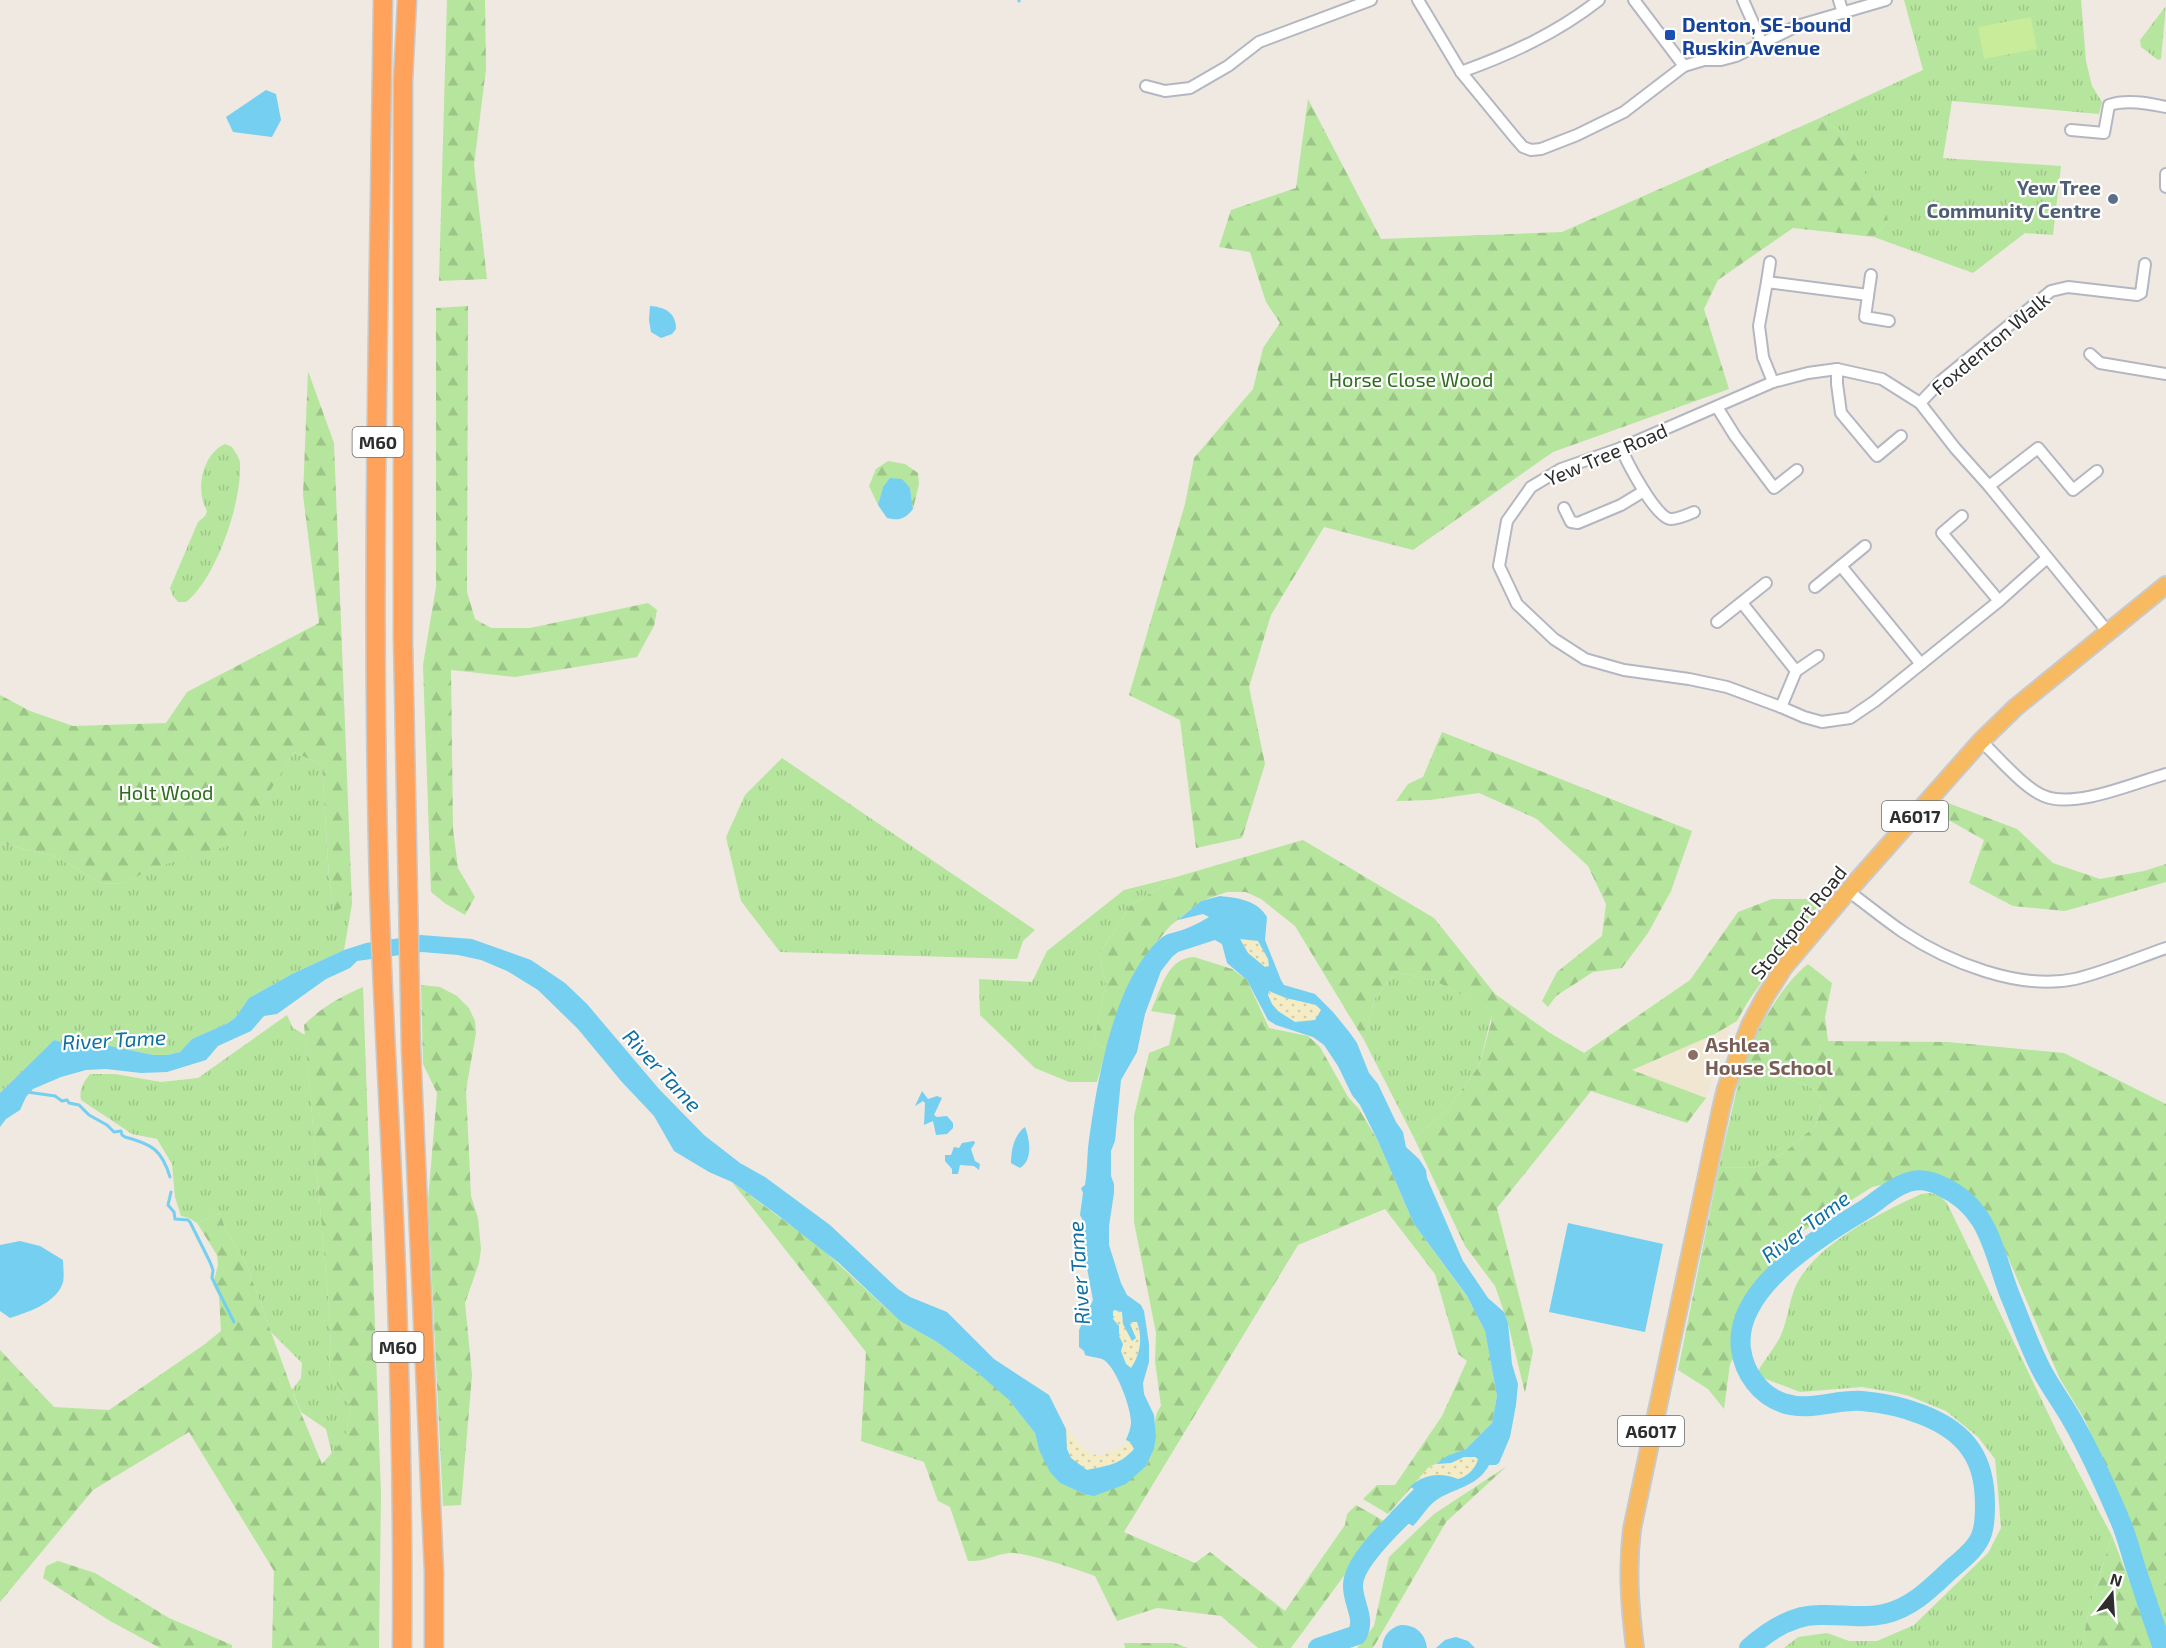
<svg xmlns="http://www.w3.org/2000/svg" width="2166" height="1648" font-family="'Exo 2',sans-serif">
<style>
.education{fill:#f0e6d1}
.grass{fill:url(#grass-tufts)}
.forest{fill:url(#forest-firs)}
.sand{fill:url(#sand-dots)}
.pitch{fill:#c9ec9a}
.water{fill:#75cff0;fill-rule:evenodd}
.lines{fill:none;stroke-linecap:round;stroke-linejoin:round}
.stream{stroke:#75cff0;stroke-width:3}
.river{stroke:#75cff0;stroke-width:20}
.minor-casing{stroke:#b4b7c1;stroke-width:14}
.trunk-casing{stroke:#c9c9c9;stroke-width:20}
.motorway-casing{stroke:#c9c9c9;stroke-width:21}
.minor{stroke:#fff;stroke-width:10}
.trunk{stroke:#f8ba60;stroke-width:16}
.motorway{stroke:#ffa35c;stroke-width:18}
.transit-dot{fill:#1a4fb4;stroke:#fff;stroke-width:2}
.service-dot{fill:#5c6f8a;stroke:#fff;stroke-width:2}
.education-dot{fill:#8d6e63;stroke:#fff;stroke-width:2}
.labels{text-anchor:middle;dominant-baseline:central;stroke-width:4.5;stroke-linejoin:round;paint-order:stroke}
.shield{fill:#fff;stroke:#6d6d6d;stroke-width:1.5}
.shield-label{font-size:18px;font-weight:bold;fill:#2e2e2e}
.transit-label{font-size:20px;font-weight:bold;fill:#164399;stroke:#fff;text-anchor:start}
.service-label{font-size:20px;font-weight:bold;fill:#4e5e75;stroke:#fff;text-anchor:end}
.street-label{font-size:20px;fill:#2e2e2e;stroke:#fff}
.park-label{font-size:20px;fill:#2c6e1b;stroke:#fff}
.education-label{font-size:20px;font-weight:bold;fill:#785e54;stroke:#fff;text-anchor:start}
.water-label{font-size:21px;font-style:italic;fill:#0d6fa3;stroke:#fff}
</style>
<defs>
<pattern id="grass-tufts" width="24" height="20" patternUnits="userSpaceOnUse" patternTransform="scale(1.5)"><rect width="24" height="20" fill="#b6e59e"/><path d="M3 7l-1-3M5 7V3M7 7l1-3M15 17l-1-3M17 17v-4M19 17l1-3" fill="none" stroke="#9dc588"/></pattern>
<pattern id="forest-firs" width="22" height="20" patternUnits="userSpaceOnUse" patternTransform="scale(1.5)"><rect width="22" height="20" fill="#b6e59e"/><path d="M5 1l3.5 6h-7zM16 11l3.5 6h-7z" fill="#9dc588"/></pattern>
<pattern id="sand-dots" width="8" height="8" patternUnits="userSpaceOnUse" patternTransform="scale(1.5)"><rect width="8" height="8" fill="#f3ecc5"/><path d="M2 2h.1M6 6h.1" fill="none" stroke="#d1cbaa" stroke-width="1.8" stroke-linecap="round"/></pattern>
</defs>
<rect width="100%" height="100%" fill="#efe9e1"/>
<polygon class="education" points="1731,1024 1706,1098 1631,1070 1713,1035"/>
<g class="grass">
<polygon points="1904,0 2081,0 2086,61 2092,86 2102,102 2099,114 1952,101 1943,158 2061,166 2053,235 2025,233 1973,273 1874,237 1888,221 1842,132 1820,118 1923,70"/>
<polygon points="2166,6 2161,59 2158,60 2141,47 2140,40"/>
<path d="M225,444L232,447C235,452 240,458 240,464C242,502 216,579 186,602H178L173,596L170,588L198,522L205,516L207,511C195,491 202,454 225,444Z"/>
<polygon points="294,752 322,765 329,878 334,910 352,904 344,950 292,974 249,998 235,1018 228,1023 192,1039 180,1052 167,1055 153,1055 110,1046 68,1044 54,1040 0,1093 0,843 57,857 100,883 123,884 153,868 238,842"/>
<polygon points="782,758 1035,930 1023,941 1017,959 780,952 741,901 726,837 745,795"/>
<polygon points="1176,877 1130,906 1099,955 1106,984 1094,1041 1106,1050 1097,1082 1069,1082 1035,1068 980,1015 979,979 1032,982 1047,951 1124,890"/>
<polygon points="1396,972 1435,981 1493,1010 1479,1066 1448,1109 1414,1138 1364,1040 1375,998"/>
<path d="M287,1015L293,1028L305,1035L331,1331L329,1372L351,1406L345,1438L332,1454L326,1429L301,1412L292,1390L301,1378L302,1363L271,1332L246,1263L226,1231L220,1213L197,1223L189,1218L181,1216L175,1197L172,1164L157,1139L132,1134L81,1100C79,1089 83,1083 90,1074H115L161,1082L198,1078Z"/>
<polygon points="1743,1062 1809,1086 1822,1099 1816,1125 1784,1153 1754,1168 1719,1167"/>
<path d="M1931,1193L1941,1197L1947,1203L2057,1432L2112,1536L2090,1606L2081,1648H1784L1798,1637L1827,1633L1849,1641H1877L1914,1625L1988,1553L2001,1528L1998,1491L1995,1459L1978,1437L1946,1411L1909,1396L1897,1393L1862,1387L1800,1392L1758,1376V1371C1765,1359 1775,1348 1781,1335C1789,1317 1789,1295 1800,1278C1825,1239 1881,1213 1921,1194Z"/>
</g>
<g class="forest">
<polygon points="447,0 485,0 486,69 474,165 487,279 439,281"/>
<polygon points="1308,99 1381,239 1562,232 1820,118 1842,132 1886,211 1888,221 1874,237 1793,228 1718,280 1704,309 1729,389 1553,452 1413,550 1324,527 1271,615 1249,687 1265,764 1242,838 1196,848 1180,720 1129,695 1185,504 1194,458 1253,389 1263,348 1280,323 1266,302 1250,252 1219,247 1231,210 1296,188"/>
<polygon points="468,306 467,592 475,619 491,628 530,628 648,603 657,610 654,626 637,657 515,677 451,670 453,829 458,868 475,897 465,915 446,904 431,892 423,665 436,587 436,308"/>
<polygon points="308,371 334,443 352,904 334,911 329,878 322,765 294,752 238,843 153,868 123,884 100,883 57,857 0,843 0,695 30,711 73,726 166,723 187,692 319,623 303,495"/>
<polygon points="888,461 905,464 918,473 919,484 913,509 910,488 883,487 878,505 869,486 876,469"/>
<polygon points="1442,732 1692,831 1671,891 1648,933 1622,968 1593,972 1556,996 1548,1007 1542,1001 1557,972 1602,936 1606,904 1588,866 1537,819 1479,793 1430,800 1396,801 1408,784 1423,777"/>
<polygon points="1948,803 2017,829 2053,863 2100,879 2144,871 2166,864 2166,882 2065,911 2013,906 1969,883 1984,840 1938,814"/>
<polygon points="1303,840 1434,918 1495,994 1550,1033 1584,1053 1690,980 1738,912 1772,899 1823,899 1765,977 1747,1003 1737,1021 1713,1035 1632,1070 1706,1098 1687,1123 1591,1091 1497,1208 1533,1351 1525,1393 1508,1323 1495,1286 1465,1246 1414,1138 1448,1109 1479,1066 1491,1023 1492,1010 1435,981 1396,972 1375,998 1364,1040 1295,926 1261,899 1246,892 1227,892 1201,901 1170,926 1144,958 1127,991 1106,1050 1094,1041 1106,984 1099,955 1130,906 1176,877"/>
<path d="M1194,957L1232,969L1247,980L1269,1028L1308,1036L1320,1047L1348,1097L1359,1109L1378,1141L1414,1224L1468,1298L1485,1331L1497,1396L1492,1423L1466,1449L1429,1467L1388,1514L1363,1499L1377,1485H1395L1442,1416L1467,1361L1458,1354L1435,1274L1385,1209L1298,1245L1124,1532L1195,1563L1210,1552L1285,1611L1345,1525L1347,1514L1356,1505L1384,1521L1291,1648H1258L1221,1616L1157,1608L1117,1621L1095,1576C1080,1570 1022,1551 1009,1553C992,1555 986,1562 968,1561L950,1507L938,1501L924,1462L861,1441L866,1352L732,1182L820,1247L900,1321L937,1342L996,1387L1009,1400L1035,1433L1039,1450L1060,1483L1084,1494L1146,1466C1149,1460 1152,1454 1154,1448C1158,1431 1150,1421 1161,1406L1155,1361L1156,1333L1134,1222V1116L1149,1053L1169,1045L1176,1015L1151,1011C1161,989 1167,958 1194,957Z"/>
<path d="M1808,964L1832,983L1825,1017L1828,1041L1948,1042L2064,1053L2166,1104V1635L2121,1506L2085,1420L2060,1379L2004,1248L1970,1194L1929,1174L1872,1187L1803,1231L1730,1364L1724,1409L1708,1389L1678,1370L1719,1167L1754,1168L1784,1153L1816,1125L1822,1099L1809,1086L1743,1062C1758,1029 1780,986 1808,964Z"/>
<polygon points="421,985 440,987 457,996 469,1008 475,1021 476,1033 466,1090 471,1196 478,1218 481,1249 479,1263 465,1303 472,1375 461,1505 443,1506 428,1201 437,1093 423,1064"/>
<path d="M363,987L381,1494L379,1648H272L274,1571L189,1432L93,1490L0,1602V1350L54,1407L109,1410L205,1344L221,1331L219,1296L213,1284L218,1265L217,1255L197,1223L220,1213L226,1231L246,1263L296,1401L322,1464L345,1438L351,1406L329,1372L331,1331L304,1025C322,1007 340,997 363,987Z"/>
<polygon points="1507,1466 1446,1522 1373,1648 1357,1648 1374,1626 1389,1557 1434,1514"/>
<polygon points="2112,1536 2155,1648 2081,1648 2090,1606"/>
<polygon points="58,1561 95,1573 169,1618 232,1645 232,1648 160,1648 110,1621 43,1578 46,1566"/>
<polygon points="1124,1643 1174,1643 1188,1648 1125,1648"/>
</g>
<g class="sand">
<polygon points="1240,939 1258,941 1268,959 1269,966 1265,967 1248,953"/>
<path d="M1269,990L1286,998L1316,1005L1321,1010L1315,1020L1295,1022C1283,1014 1267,1007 1269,990Z"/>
<path d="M1115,1310L1122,1312L1123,1324L1132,1341L1136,1338L1130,1325L1132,1322H1137C1143,1338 1140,1355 1130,1369L1126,1365L1120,1351L1123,1346L1119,1336V1326L1113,1319V1311Z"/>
<path d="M1066,1429L1087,1452L1099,1456L1122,1448L1126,1440L1130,1442L1134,1449C1120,1465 1106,1466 1086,1470C1070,1460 1063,1449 1066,1429Z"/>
<path d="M1464,1457H1475L1478,1459C1470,1490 1440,1470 1418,1479L1429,1467L1451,1463Z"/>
</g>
<polygon class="pitch" points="2031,17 2037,49 1984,59 1978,27"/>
<g class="water">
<polygon points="266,90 276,94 281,120 272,137 233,132 226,117"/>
<path d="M650,306C664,307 676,312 676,329L672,334L661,338L651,332L649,320Z"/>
<path d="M890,478L902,479L910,488L913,509C905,519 899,521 887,518L878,505L883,487Z"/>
<path d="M1220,896C1238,898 1257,900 1267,917L1265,940L1281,980L1284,985L1315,994L1333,1012L1350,1033L1357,1043L1369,1073L1378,1084L1396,1122L1403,1132L1406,1147L1419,1159L1426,1170L1427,1178L1463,1261L1488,1298L1504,1312L1508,1323L1512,1364L1518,1384L1516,1405L1510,1437L1499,1463L1496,1465H1489C1478,1487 1453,1488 1435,1501C1426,1508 1421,1518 1413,1526L1390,1513L1414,1489L1410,1487C1423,1474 1441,1472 1458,1479C1467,1477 1476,1468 1478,1459L1475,1457H1464L1451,1463L1436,1464L1447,1456L1466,1449L1492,1423L1497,1396L1485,1331L1467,1296L1414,1224L1378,1141L1360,1105L1352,1095L1338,1066L1324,1045L1313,1037L1276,1025L1268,1020L1247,980L1227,963L1222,944L1215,940L1178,952L1172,957L1161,971L1145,1014L1137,1052L1121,1080L1115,1141L1111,1151V1176L1114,1184V1193L1109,1226V1245L1121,1283L1127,1295L1141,1305L1144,1311L1149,1344V1362L1143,1383L1144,1394L1154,1415L1156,1436L1154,1449L1146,1466L1126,1484L1094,1496L1084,1494L1060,1483L1050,1472L1039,1450L1035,1433L1009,1400L977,1372L937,1342L900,1321L839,1263L775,1213L732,1182L709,1172L674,1151L654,1116L621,1081L578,1029L538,990L507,971L481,960L458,955L422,952L357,961L350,968L326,979L277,1014L264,1016L251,1031L218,1046L206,1060L167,1072L141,1073L106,1069L86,1070L61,1077L33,1089L26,1097L20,1110L6,1119L0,1127V1093L54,1040L68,1044L110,1046L153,1055H167L180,1052L192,1039L228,1023L235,1018L249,998L292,974L344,950L366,943L421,935L472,939L531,960L565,983L587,1004L659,1089L704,1135L740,1163L765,1177L830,1225L898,1289L910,1297L947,1312L994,1359L1049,1395L1066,1429L1067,1449L1071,1458L1087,1470C1106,1466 1120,1465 1134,1449L1130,1442L1126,1440C1128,1435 1131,1428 1131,1422C1131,1408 1117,1369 1104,1360C1099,1357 1090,1357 1085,1355L1084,1351L1079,1347V1330L1093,1300L1087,1268L1084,1266L1080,1233L1084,1222L1080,1215L1083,1193L1081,1188L1085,1185C1087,1173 1087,1161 1088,1148C1096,1087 1112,983 1160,939C1168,932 1176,933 1185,929C1193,926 1202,921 1209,917L1203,914L1178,920L1201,901ZM1240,939L1258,941L1268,959L1269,966L1265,967L1248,953ZM1269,991L1286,998L1316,1005L1321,1010L1315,1020L1295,1022L1278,1011L1272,1004L1268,995ZM1115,1310L1122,1312L1123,1324L1132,1341L1136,1338L1130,1324L1132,1322H1137C1143,1338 1140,1355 1131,1368L1126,1364L1121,1351L1123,1344L1119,1336V1326L1113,1319V1311Z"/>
<polygon points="922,1091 928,1099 937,1096 942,1098 934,1115 937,1117 947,1116 953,1123 953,1128 947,1134 936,1135 933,1121 924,1125 925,1103 923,1101 915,1106"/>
<path d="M1025,1127C1030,1140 1033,1160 1020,1168L1011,1163C1011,1150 1014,1135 1025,1127Z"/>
<polygon points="974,1141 975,1143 971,1149 975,1161 980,1164 979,1170 974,1166 960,1165 958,1174 952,1174 952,1169 945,1161 945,1155 951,1155 954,1147 959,1148 962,1143"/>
<polygon points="1568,1223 1663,1244 1645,1332 1549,1312"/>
<path d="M20,1241L40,1246L63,1260C63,1267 65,1279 62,1285C54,1304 28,1312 10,1318L0,1311V1245Z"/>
<path d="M1401,1625C1416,1625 1425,1633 1427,1648H1382C1383,1636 1389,1628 1401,1625Z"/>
<polygon points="1456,1637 1468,1641 1475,1648 1436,1648 1445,1640"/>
</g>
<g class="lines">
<g class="stream">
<polyline points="1019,1 1019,0"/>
<path d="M27,1092L55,1096L62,1101L67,1100L69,1103L79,1105L89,1115L107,1125L114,1132L121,1131L122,1135L125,1137C152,1144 162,1150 170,1177"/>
<polyline points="171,1192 168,1205 174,1212 175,1219 188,1220 190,1222 210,1262 213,1270 212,1278 234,1322"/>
</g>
<g class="river">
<path d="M1318,1648L1357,1635C1366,1618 1353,1604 1353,1586C1352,1561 1401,1517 1419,1500"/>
<path d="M1749,1648C1769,1630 1792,1615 1819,1615C1841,1614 1862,1619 1884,1614C1911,1608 1930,1589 1949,1571C1960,1561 1978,1548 1982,1533C1985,1524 1985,1514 1985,1505C1985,1485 1982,1466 1971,1450C1950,1418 1898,1404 1862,1401C1835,1399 1810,1412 1783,1403C1760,1395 1744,1373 1741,1349C1733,1288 1820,1237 1864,1210C1879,1200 1896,1184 1913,1181C1923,1179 1933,1182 1941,1186C1991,1208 1993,1254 2011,1298C2021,1322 2030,1348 2042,1371C2051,1388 2063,1404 2072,1420C2090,1451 2105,1485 2119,1518C2126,1533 2130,1550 2135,1566C2144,1593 2153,1621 2163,1648"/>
</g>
<g class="minor-casing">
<g id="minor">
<polyline points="1418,0 1461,72 1516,139 1523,147 1531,150 1541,149 1577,135 1624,112 1684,66"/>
<polyline points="1634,0 1684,66 1704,60 1721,60 1736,56 1797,26 1886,0"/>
<polyline points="1743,0 1762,43"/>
<polyline points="1839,0 1843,13"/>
<path d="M1461,72C1511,54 1557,33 1599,0"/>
<polyline points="1146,86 1165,91 1190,88 1228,66 1259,42 1371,0"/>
<path d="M2071,130L2104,133L2109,105C2126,99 2148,103 2166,107"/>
<polyline points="2166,174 2166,187"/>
<polyline points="1871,275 1865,317 1889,321"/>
<polyline points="1767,282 1770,262"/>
<polyline points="2090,354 2100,363 2166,374"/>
<polyline points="1837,369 1837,384 1841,413 1877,456 1901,436"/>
<polyline points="1773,382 1763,357 1759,326 1767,282 1868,295"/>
<polyline points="1920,403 1941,381 2051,291 2068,287 2137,295 2141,293 2145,264"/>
<polyline points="1717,407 1735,436 1774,488 1797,470"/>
<path d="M1621,448C1627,462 1656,519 1671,519C1678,519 1687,515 1694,512"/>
<polyline points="1989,486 2038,448 2073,490 2097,471"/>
<polyline points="1564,508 1571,522 1578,523 1621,505 1644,491"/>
<polyline points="1962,516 1942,533 1999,601"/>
<polyline points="2047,558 1999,601 1875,701 1850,718 1822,722 1804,717 1781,707 1727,687 1689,679 1624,670 1585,659 1554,639 1517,604 1499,566 1507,521 1531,487 1561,469 1621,448 1773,382 1808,373 1837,369 1882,379 1920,403 1955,448 1989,486 2108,632"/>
<polyline points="1841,566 1921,664"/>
<polyline points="1815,587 1865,546"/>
<polyline points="1742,603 1796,671 1781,707"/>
<polyline points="1717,622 1766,583"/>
<polyline points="1796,671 1818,656"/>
<path d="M1981,741C1998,757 2024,788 2044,796C2075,809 2134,783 2166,774"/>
<path d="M1848,891C1866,904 1884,919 1903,932C1948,962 2020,991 2075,979C2105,972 2137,958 2166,948"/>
</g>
</g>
<g class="trunk-casing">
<path id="trunk" d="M1635,1648C1630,1608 1627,1570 1632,1529L1721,1109L1726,1088L1750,1025L1765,997L1784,967L1848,891L1981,741L2016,707L2166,585"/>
</g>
<g class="motorway-casing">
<g id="motorway">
<path d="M383,0C379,295 371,591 379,886C383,1024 393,1162 397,1300C401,1416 403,1532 402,1648"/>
<polyline points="407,0 403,81 403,639 411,1049 434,1572 434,1648"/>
</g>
</g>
<use href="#minor" class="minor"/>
<use href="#trunk" class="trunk"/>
<use href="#motorway" class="motorway"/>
</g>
<rect class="transit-dot" x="1664" y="29" width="12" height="12" rx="3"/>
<circle class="service-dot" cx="2113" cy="199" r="6"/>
<circle class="education-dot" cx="1693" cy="1055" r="6"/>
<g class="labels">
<g class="shield">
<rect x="352.5" y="427" width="51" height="30" rx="4.5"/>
<rect x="1882" y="801" width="66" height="30" rx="4.5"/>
<rect x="372.5" y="1332" width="51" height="30" rx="4.5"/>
<rect x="1618" y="1416" width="66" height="30" rx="4.5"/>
</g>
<g class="shield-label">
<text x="378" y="442">M60</text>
<text x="1915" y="816">A6017</text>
<text x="398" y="1347">M60</text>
<text x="1651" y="1431">A6017</text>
</g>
<g class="transit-label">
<text x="1682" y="24">Denton, SE-bound<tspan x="1682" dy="23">Ruskin Avenue</tspan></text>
</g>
<g class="service-label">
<text x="2101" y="187">Yew Tree<tspan x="2101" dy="23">Community Centre</tspan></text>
</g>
<g class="street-label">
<text transform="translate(1990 343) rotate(-40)">Foxdenton Walk</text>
<text transform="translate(1606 454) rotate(-23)">Yew Tree Road</text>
<text transform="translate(1798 922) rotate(-51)">Stockport Road</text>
</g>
<g class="park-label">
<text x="1411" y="379">Horse Close Wood</text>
<text x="166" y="792">Holt Wood</text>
</g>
<g class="education-label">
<text x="1705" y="1044">Ashlea<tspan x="1705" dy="23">House School</tspan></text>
</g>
<g class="water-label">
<text transform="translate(114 1039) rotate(-3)">River Tame</text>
<text transform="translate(663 1070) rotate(47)">River Tame</text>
<text transform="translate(1805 1226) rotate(-37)">River Tame</text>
<text transform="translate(1078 1273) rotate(-94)">River Tame</text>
</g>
</g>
<g transform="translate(2112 1594) rotate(17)" stroke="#ffffff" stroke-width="4.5" paint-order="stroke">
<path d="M0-4.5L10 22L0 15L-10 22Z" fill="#2e2e2e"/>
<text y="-9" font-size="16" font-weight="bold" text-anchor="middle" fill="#2e2e2e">N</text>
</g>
</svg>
